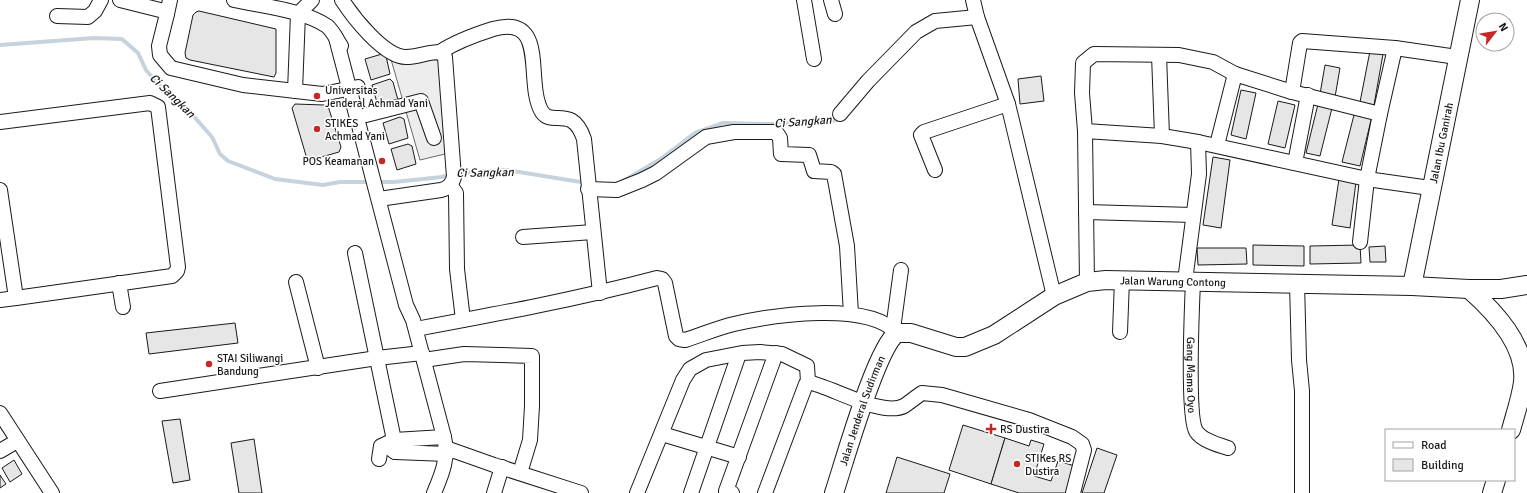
<svg xmlns="http://www.w3.org/2000/svg" width="1527" height="493" font-family="Signika,sans-serif">
<style>
.parking{fill:#ededed;stroke:#6a6a6a}
.lines{fill:none;stroke-linecap:round;stroke-linejoin:round}
.stream{stroke:#c6d2dc;stroke-width:4}
.building{fill:#e6e6e6;stroke:#1a1a1a}
.minor-casing{stroke:#1a1a1a;stroke-width:16}
.major-casing{stroke:#1a1a1a;stroke-width:20}
.minor{stroke:#fff;stroke-width:14}
.major{stroke:#fff;stroke-width:18}
.poi-dot{fill:#c62828;stroke:#fff;stroke-width:1.5}
.labels{text-anchor:middle;dominant-baseline:central;stroke-width:3;stroke-linejoin:round;paint-order:stroke}
.poi-label{font-size:11px;fill:#1a1a1a;stroke:#fff;text-anchor:start}
.street-label{font-size:11px;fill:#1a1a1a;stroke:#fff}
.water-label{font-size:12px;font-style:italic;fill:#1a1a1a;stroke:#fff}
</style>
<rect width="100%" height="100%" fill="#fff"/>
<polygon class="parking" points="438,54 449,153 420,160 390,56"/>
<g class="lines">
<g class="stream">
<polyline points="0,45 94,38 122,39 138,53 146,70 159,85 183,104 212,137 220,154 228,161 275,179 323,185 340,182 394,182 442,177 458,173 506,170 587,183"/>
<polyline points="623,181 659,160 695,133 723,123 769,124 826,122 842,119"/>
</g>
</g>
<g class="building">
<polygon points="199,11 276,29 276,73 274,77 190,60 186,58 185,53 193,15 196,12"/>
<polygon points="1370,51 1383,54 1374,105 1360,102"/>
<polygon points="382,54 386,56 390,74 371,80 365,59"/>
<polygon points="1325,65 1340,68 1335,97 1320,94"/>
<polygon points="1041,76 1044,101 1020,104 1018,79"/>
<polygon points="390,79 393,82 398,100 378,106 372,85"/>
<polygon points="1241,90 1256,93 1246,139 1231,135"/>
<polygon points="1278,101 1295,105 1285,148 1268,144"/>
<polygon points="295,104 324,105 328,106 341,147 339,152 311,160 307,159 292,108"/>
<polygon points="1318,104 1332,108 1320,156 1306,153"/>
<polygon points="1355,111 1372,116 1360,166 1342,162"/>
<polygon points="400,117 404,119 408,138 389,144 383,123"/>
<polygon points="408,144 412,146 416,164 397,170 391,149"/>
<polygon points="1213,157 1230,160 1221,228 1203,225"/>
<polygon points="1339,179 1356,182 1350,228 1332,225"/>
<polygon points="1253,245 1304,246 1304,266 1253,265"/>
<polygon points="1360,245 1361,263 1310,264 1310,246"/>
<polygon points="1385,246 1386,262 1370,262 1369,247"/>
<polygon points="1197,248 1246,248 1247,264 1198,265"/>
<polygon points="235,323 238,343 149,354 146,333"/>
<polygon points="180,419 190,480 173,483 162,421"/>
<polygon points="963,425 1005,438 991,484 949,470"/>
<polygon points="1005,438 1029,446 1031,440 1044,444 1034,476 1051,481 1058,461 1078,467 1069,493 1019,493 991,484"/>
<polygon points="254,439 262,493 239,493 231,443"/>
<polygon points="1097,448 1117,455 1104,493 1082,493"/>
<polygon points="897,457 950,474 944,493 886,493"/>
<polygon points="14,460 22,474 10,482 2,468"/>
<polygon points="0,475 6,484 0,488"/>
</g>
<g class="lines">
<g class="minor-casing">
<g id="minor">
<polyline points="120,0 164,11 167,14 159,46 160,55 171,68 243,85 322,94 358,87"/>
<path d="M234,0C261,6 304,10 327,26C333,31 337,40 341,46"/>
<path d="M342,0C353,17 384,57 406,57C417,57 428,52 440,52L445,57L454,177C452,184 449,188 441,190L379,199"/>
<polyline points="804,0 814,59"/>
<polyline points="831,0 835,14"/>
<polyline points="973,0 977,17 1008,104 1054,296"/>
<polyline points="167,14 170,0"/>
<polyline points="57,16 88,17 95,11 101,0"/>
<path d="M336,38L406,305L413,320L444,437C449,458 442,474 434,493"/>
<path d="M440,52C457,41 474,35 493,29C550,13 524,83 542,112C552,127 572,104 584,139L600,293"/>
<polyline points="1159,55 1162,136"/>
<polyline points="295,91 298,14 312,0"/>
<polyline points="1292,92 1300,43 1302,41 1395,48"/>
<polyline points="840,114 868,81 916,32 935,21 977,17"/>
<polyline points="1380,114 1395,48 1457,57"/>
<polyline points="366,115 421,101 434,138"/>
<polyline points="0,122 150,103 158,107 178,267 177,271 172,276 16,298"/>
<polyline points="1085,131 1082,93 1083,63 1094,54 1179,55 1213,62 1235,74"/>
<polyline points="1217,145 1235,74 1292,92 1380,114 1367,179 1360,242"/>
<polyline points="1295,163 1308,95"/>
<polyline points="935,170 921,135 924,132 1008,104"/>
<polyline points="450,185 456,193 457,269 463,320"/>
<polyline points="588,189 617,190 642,180 656,173 706,137 734,132 776,132 780,138 781,154 809,155 814,171 831,172 834,174 847,246 851,314"/>
<polyline points="0,190 16,298 0,300"/>
<polyline points="1086,212 1193,215"/>
<polyline points="523,237 593,232"/>
<polyline points="355,253 394,440 395,452"/>
<polyline points="1185,281 1199,174 1198,142"/>
<path id="s1" d="M1193,281C1192,304 1187,417 1196,431C1201,440 1218,445 1228,448"/>
<polyline points="296,282 318,368"/>
<polyline points="1087,282 1085,131 1162,136 1198,142 1367,179 1430,188"/>
<polyline points="119,283 123,307"/>
<polyline points="1297,283 1299,360 1302,391 1302,493"/>
<path d="M416,329C497,314 578,299 657,278L662,279L665,283L676,336L679,339L685,340C701,335 717,328 734,324C773,315 867,301 897,333"/>
<polyline points="893,329 901,270"/>
<polyline points="1120,332 1122,280"/>
<polyline points="424,360 464,354 532,356 532,406 530,440 520,473"/>
<path d="M808,382C832,387 882,417 904,406C910,402 916,397 922,393L942,395L1029,420L1072,437L1082,444L1084,450L1073,493"/>
<polyline points="160,391 377,358 422,353"/>
<polyline points="0,413 52,493"/>
<polyline points="662,434 739,457"/>
<polyline points="388,447 395,452 447,454"/>
<polyline points="446,448 494,465 581,493"/>
<polyline points="0,451 17,441"/>
<polyline points="379,459 381,446 394,440 444,437"/>
<polyline points="494,493 502,467"/>
<polyline points="637,493 683,380 690,369 706,360 742,353 760,352 782,354 807,366 808,382 806,384 765,493"/>
<polyline points="691,493 739,354"/>
<polyline points="732,493 726,491 776,353"/>
</g>
</g>
<g class="major-casing">
<g id="major">
<path id="s2" d="M1412,286L1470,0"/>
<path d="M1469,289C1494,311 1527,345 1523,382C1521,398 1515,415 1511,430"/>
<path id="s3" d="M834,493C844,463 876,348 897,333H911L956,347H965L994,335L1054,296L1087,282L1106,280L1412,286L1469,289H1501L1527,285"/>
<polyline points="1492,493 1496,480"/>
</g>
</g>
<use href="#minor" class="minor"/>
<use href="#major" class="major"/>
</g>
<g class="poi-dot">
<circle cx="317" cy="96" r="4"/>
<circle cx="317" cy="129" r="4"/>
<circle cx="382" cy="161" r="4"/>
<circle cx="209" cy="364" r="4"/>
<path d="M989 423h4v4h4v4h-4v4h-4v-4h-4v-4h4z"/>
<circle cx="1017" cy="464" r="4"/>
</g>
<g class="labels">
<g class="poi-label">
<text x="325" y="90">Universitas<tspan x="325" dy="13">Jenderal Achmad Yani</tspan></text>
<text x="325" y="123">STIKES<tspan x="325" dy="13">Achmad Yani</tspan></text>
<text x="374" y="161" text-anchor="end">POS Keamanan</text>
<text x="217" y="358">STAI Siliwangi<tspan x="217" dy="13">Bandung</tspan></text>
<text x="1000" y="429">RS Dustira</text>
<text x="1025" y="458">STIKes RS<tspan x="1025" dy="13">Dustira</tspan></text>
</g>
<g class="street-label">
<text stroke="none"><textPath href="#s2" startOffset="146">Jalan Ibu Ganirah</textPath></text>
<text stroke="none"><textPath href="#s3" startOffset="468">Jalan Warung Contong</textPath></text>
<text stroke="none"><textPath href="#s1" startOffset="94">Gang Mama Oyo</textPath></text>
<text stroke="none"><textPath href="#s3" startOffset="87">Jalan Jenderal Sudirman</textPath></text>
</g>
<g class="water-label">
<text transform="translate(172 96) rotate(44)">Ci Sangkan</text>
<text transform="translate(803 122) rotate(-4)">Ci Sangkan</text>
<text transform="translate(485 173) rotate(-1)">Ci Sangkan</text>
</g>
</g>
<rect x="1385" y="429" width="130" height="52" fill="#ffffff" stroke="#a3a3a3"/>
<rect x="1393" y="442" width="20" height="6" fill="#ffffff" stroke="#a3a3a3"/>
<text x="1421" y="449" font-size="12" fill="#1a1a1a">Road</text>
<rect x="1393" y="459" width="20" height="12" fill="#e6e6e6" stroke="#a3a3a3"/>
<text x="1421" y="469" font-size="12" fill="#1a1a1a">Building</text>
<g transform="translate(1495 32) rotate(59)"><circle r="19" fill="#ffffff" stroke="#a3a3a3"/>
<path d="M0-3L7 15L0 10L-7 15Z" fill="#c62828"/>
<text y="-6" font-size="11" font-weight="bold" text-anchor="middle" fill="#1a1a1a">N</text>
</g>
</svg>
